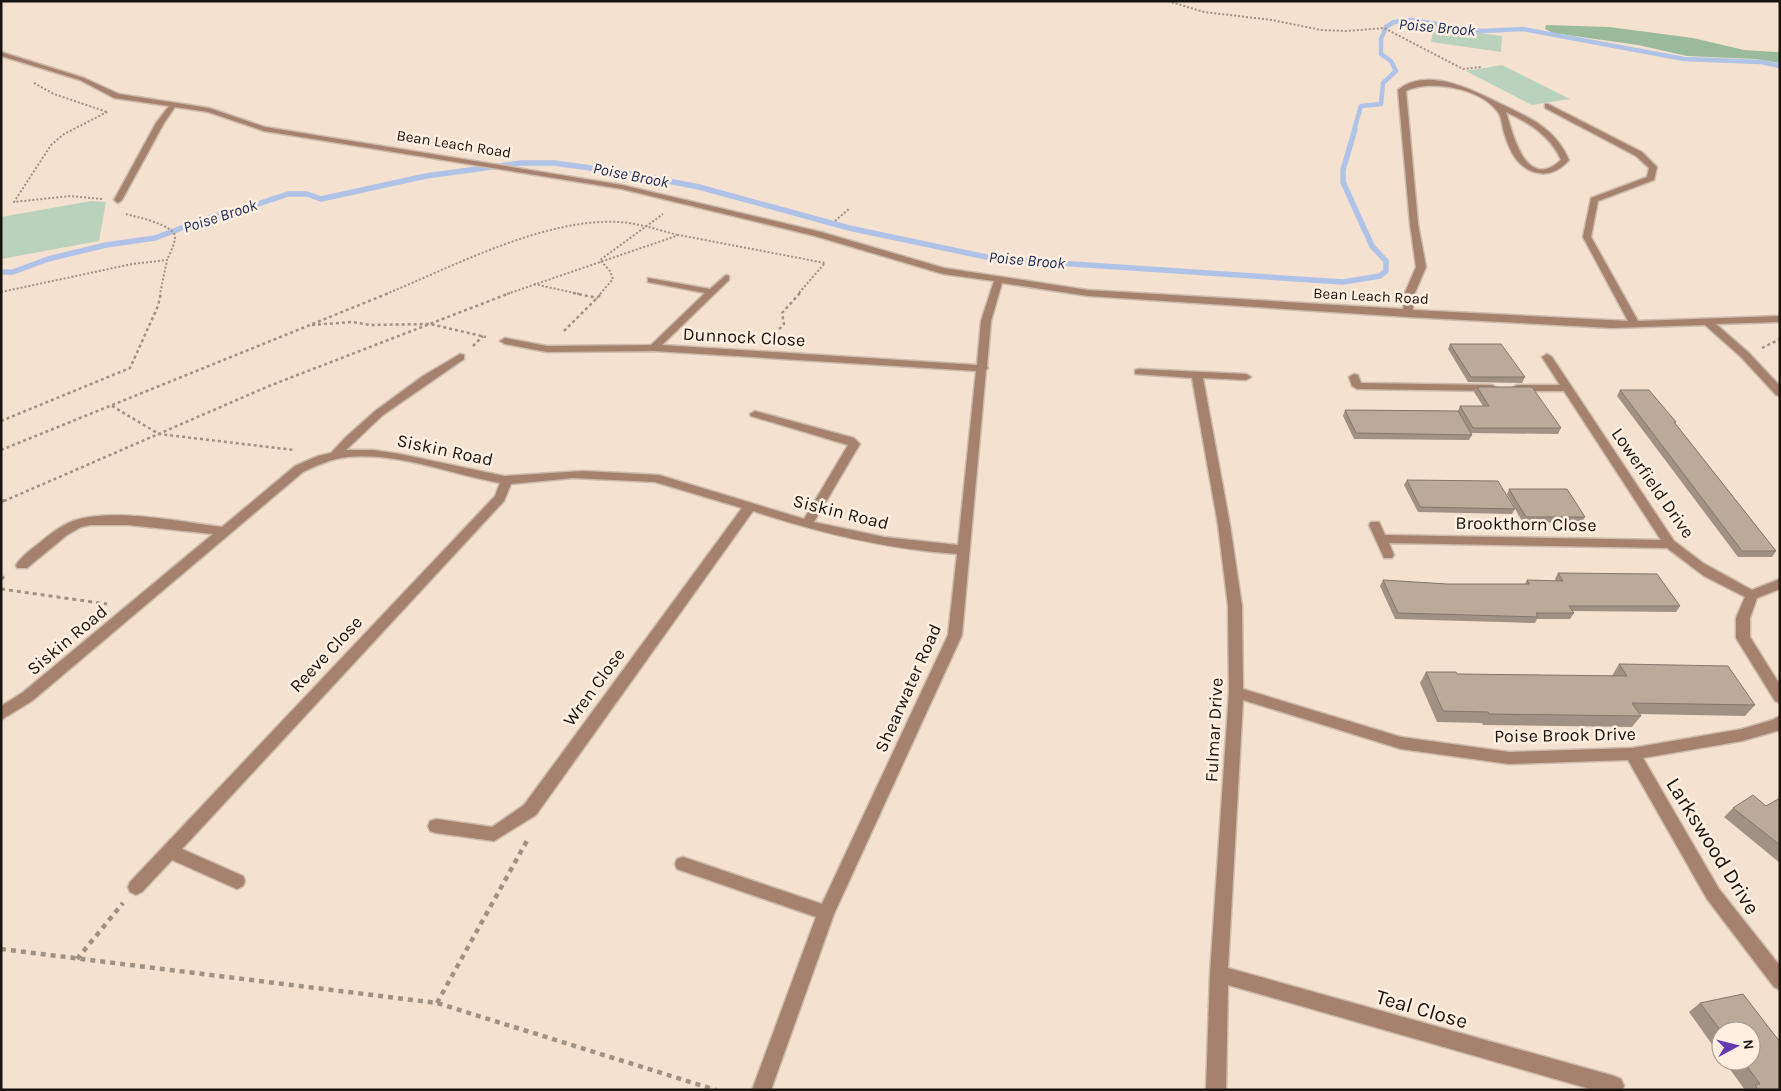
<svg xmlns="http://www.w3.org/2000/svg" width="1781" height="1091" font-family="Karla,sans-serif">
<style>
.green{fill:#bad2bc}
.forest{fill:#99bb9c}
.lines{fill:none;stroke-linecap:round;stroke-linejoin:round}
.stream-far1{stroke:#afc2e7;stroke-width:4.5}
.stream{stroke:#afc2e7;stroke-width:5.5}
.minor-casing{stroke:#cdbcad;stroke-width:3}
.path-far3{stroke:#9f9184;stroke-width:2;stroke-dasharray:2 2;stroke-linecap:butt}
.path-far2{stroke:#9f9184;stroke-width:2.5;stroke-dasharray:3 3;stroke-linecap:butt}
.path-far1{stroke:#9f9184;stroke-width:3;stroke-dasharray:4 4;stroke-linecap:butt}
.path{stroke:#9f9184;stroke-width:4.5;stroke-dasharray:5 5;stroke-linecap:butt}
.minor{fill:#a5816e;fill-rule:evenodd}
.wall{fill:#a19184}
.building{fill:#bba999;stroke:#83766b}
.labels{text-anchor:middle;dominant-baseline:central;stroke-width:5;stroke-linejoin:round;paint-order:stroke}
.far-street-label{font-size:15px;fill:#19130d;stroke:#ffefe1}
.far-water-label{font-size:16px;font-style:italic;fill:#132755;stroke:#ffefe1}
.street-label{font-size:18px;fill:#19130d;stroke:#ffefe1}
.near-street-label{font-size:21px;fill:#19130d;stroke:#ffefe1}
</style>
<rect width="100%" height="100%" fill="#f4e1d0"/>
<g class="green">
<polygon points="1434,27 1502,36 1501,52 1431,42"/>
<polygon points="1502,65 1570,99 1532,105 1466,71"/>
<polygon points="91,201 106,202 99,241 1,259 1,217"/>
</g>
<polygon class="forest" points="1546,25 1609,27 1693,38 1744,50 1776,52 1780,52 1780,63 1755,59 1687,56 1638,45 1553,33 1545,29"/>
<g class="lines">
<polyline class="stream-far1" points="1354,130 1361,106 1381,104 1383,83 1396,71 1391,61 1381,54 1381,39 1386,27 1394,22 1411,20 1482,31 1523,29 1684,59 1761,62 1780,66"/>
<polyline class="stream" points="1,272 13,272 48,259 106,245 155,238 213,216 234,212 288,194 307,194 321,199 426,176 521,163 554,163 627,173 699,187 849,228 996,259 1343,282 1380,276 1386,271 1386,261 1372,246 1343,182 1343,170 1355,129"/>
<g class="minor-casing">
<g id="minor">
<path d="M1,52L84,78L119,94L209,108L265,127L622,185L821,232L944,268L1088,290L1403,309L1404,295L1416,267L1410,224L1398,90C1427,66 1472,90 1499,103C1517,112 1535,119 1549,132C1558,140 1564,149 1569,160C1561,169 1551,175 1539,173C1516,169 1509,149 1503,129C1502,123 1501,115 1497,111C1480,88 1430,79 1406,91L1418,224L1426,267L1414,295L1413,310L1628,321L1583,237L1591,198L1647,177L1649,168L1636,156L1545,108V104H1548L1642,152L1657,167L1654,180L1598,201L1591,237L1638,321L1780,316V322L1716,324L1749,353L1780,386V396L1776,395L1741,357L1705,325L1612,328L1408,317L1088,296L1002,283L991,321L987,366L988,368L986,370L962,635L834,914L771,1090H752L816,917L677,869L675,864L677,859L683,857L822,904L948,635L957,554C886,549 820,533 753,511L536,815L494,841L436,833L430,831L428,826L430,821L436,819L492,827L524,805L742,508L655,482L573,478L511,484L504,501L182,849L243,876L245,881L243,886L237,889L172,860L142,892L136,895L130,892L128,887L130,882L495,496L500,483C450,474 398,452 347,457C331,459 317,465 303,472L32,701L1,720V706L22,693L213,534L128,525H91L81,527L67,535L27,568H17L16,565C21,557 30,550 38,544C49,535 60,526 73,521C113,507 181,522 222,527L295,466L318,456L331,453L346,437L375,411L423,376L460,354L464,355V359L383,415L346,450H373L400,454L504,476L583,471L659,475L804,519L848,445L751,416L750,414L755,411L854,438L860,444L814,522L884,537L958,545L976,371L654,351L547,352L505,344L500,341L505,338L547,346L651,345L705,293L648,282V278L710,289L726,275L729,276V280L662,345L977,365L981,321L994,281L943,274L815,236L622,189L264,131L208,112L175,107L164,123L122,200L118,203L114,200L156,123L169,106L114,98L80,80L1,56ZM1506,112C1529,123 1550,135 1561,160C1526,192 1513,135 1506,112Z"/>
<polygon points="1547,354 1552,357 1674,541 1703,563 1752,590 1780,579 1780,589 1757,598 1750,618 1750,637 1780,685 1780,703 1775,701 1736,638 1736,618 1745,597 1704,576 1667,548 1389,543 1394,555 1392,558 1384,558 1369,525 1371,522 1379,522 1385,535 1661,540 1564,391 1517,391 1512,388 1517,385 1560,385 1542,357"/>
<polygon points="1139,369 1246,374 1251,377 1246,380 1203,378 1230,525 1242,606 1243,689 1401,737 1509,752 1632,748 1742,729 1772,720 1780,716 1780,730 1777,731 1742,741 1643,758 1719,889 1780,966 1780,990 1774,987 1707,899 1628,760 1509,764 1401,749 1243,700 1228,968 1614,1076 1621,1079 1624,1086 1622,1090 1594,1090 1228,985 1226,1090 1206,1090 1210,974 1229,692 1228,606 1218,525 1192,378 1135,374 1135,370"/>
<polygon points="1354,374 1358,375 1361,383 1492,385 1497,388 1492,391 1357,389 1352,386 1349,377"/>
</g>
</g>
<g class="path-far3">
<polyline points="1168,1 1204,12 1272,20 1321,30 1347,31 1384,28 1463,69 1482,67"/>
<polyline points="34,83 54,94 107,112"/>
<polyline points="102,199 70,196 14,202 51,145 64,134 109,111"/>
<path d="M126,214C137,217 175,225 175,237C175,244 170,253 167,260"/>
<polyline points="835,221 850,208"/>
<polyline points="534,284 579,294"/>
<polyline points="1,292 132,264 167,260 160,294"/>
<path d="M386,294C454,266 545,218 618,222C639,223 658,230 678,235"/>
<polyline points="507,294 679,235 825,263 798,294"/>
<polyline points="600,294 613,279 610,271 600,260 663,214"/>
</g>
<g class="path-far2">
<polyline points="573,293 598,298"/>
<polyline points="312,325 352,322 370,325 430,324 486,337"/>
<polyline points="564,331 602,293"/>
<polyline points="771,338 784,324 782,313 800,293"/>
<polyline points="473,346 483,336"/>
<polyline points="1762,348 1780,339"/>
<polyline points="112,406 159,434 294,450"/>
<polyline points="1,421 130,368 158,306 161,293"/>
<polyline points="1,450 389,293"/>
<polyline points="4,501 269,386 510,293"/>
</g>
<g class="path-far1">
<polyline points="1,502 7,499"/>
<polyline points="1,579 7,575"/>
<polyline points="1,589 107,604"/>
</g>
<g class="path">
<polyline points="1,949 437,1003 716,1090"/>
<polyline points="77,959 123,903"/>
<polyline points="437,1003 529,837"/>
</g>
<use href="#minor" class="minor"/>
</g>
<g class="wall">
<polygon points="1450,344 1525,377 1522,383 1468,382 1448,349"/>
<polygon points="1477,387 1561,428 1558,434 1471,433 1472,435 1469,440 1354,439 1343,416 1345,410 1458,411 1460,406 1483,406 1474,392"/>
<polygon points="1620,390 1676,422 1675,423 1776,551 1772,557 1738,557 1617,396"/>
<polygon points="1407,480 1515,509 1512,514 1418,512 1404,485"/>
<polygon points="1509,489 1585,517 1582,522 1523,523 1507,494"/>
<polygon points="1558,573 1680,606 1676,612 1572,611 1574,613 1570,619 1537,619 1535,623 1395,619 1380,586 1383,580 1447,584 1525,584 1527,580 1556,581 1555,579"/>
<polygon points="1619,664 1755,705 1745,716 1639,714 1641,716 1632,727 1483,725 1482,723 1437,722 1420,683 1426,672 1457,674 1612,676"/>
<polygon points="1780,798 1780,863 1724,817 1733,808 1766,806"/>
<polygon points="1700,1003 1780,1090 1745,1090 1724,1061 1751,1061 1721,1031 1721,1057 1689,1012"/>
</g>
<g class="building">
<polygon points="1450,344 1501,344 1525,377 1471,377"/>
<polygon points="1477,387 1532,387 1561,428 1473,428 1460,406 1489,406"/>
<polygon points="1620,390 1649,390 1676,422 1674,422 1776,551 1742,551"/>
<polygon points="1345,410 1458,411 1472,435 1356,433"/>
<polygon points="1407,480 1498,481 1515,509 1420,507"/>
<polygon points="1509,489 1567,489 1585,517 1526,517"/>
<polygon points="1558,573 1657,574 1680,606 1569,606 1574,613 1536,613 1538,617 1398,613 1383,580 1447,584 1529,584 1527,580 1563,581"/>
<polygon points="1619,664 1728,666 1755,705 1632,703 1641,716 1489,714 1488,712 1443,711 1426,672 1456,672 1457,674 1627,676"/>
<polygon points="1753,795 1766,806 1780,798 1780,845 1733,808"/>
<polygon points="1743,994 1780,1042 1780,1090 1758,1090 1755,1085 1760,1084 1743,1061 1751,1061 1751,1031 1721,1031 1700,1003"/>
</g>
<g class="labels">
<g class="far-street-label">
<text transform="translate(454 144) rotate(9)">Bean Leach Road</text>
<text transform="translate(1371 296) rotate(3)">Bean Leach Road</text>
</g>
<g class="far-water-label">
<text transform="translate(1437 27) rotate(5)">Poise Brook</text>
<text transform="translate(631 175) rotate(11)">Poise Brook</text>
<text transform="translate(220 216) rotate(-18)">Poise Brook</text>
<text transform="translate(1027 260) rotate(5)">Poise Brook</text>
</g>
<g class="street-label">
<text transform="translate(744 337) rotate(3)">Dunnock Close</text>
<text transform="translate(445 450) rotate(12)">Siskin Road</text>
<text transform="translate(1653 483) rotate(55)">Lowerfield Drive</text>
<text transform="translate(841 512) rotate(14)">Siskin Road</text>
<text transform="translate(1526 524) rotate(1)">Brookthorn Close</text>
<text transform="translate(67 640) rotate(-40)">Siskin Road</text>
<text transform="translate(326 654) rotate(-47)">Reeve Close</text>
<text transform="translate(594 687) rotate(-54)">Wren Close</text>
<text transform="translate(908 688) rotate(-66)">Shearwater Road</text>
<text transform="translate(1214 730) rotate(-87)">Fulmar Drive</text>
<text transform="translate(1565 735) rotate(-1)">Poise Brook Drive</text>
</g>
<g class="near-street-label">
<text transform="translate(1713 846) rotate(58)">Larkswood Drive</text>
<text transform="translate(1422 1009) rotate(16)">Teal Close</text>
</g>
</g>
<rect width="1781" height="1091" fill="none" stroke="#19130d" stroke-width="5"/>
<g transform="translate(1736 1046) rotate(83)"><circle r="24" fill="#ffefe1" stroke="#a3978c"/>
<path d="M0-4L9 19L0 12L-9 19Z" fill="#6539b0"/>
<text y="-8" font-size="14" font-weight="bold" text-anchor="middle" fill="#19130d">N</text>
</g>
</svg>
